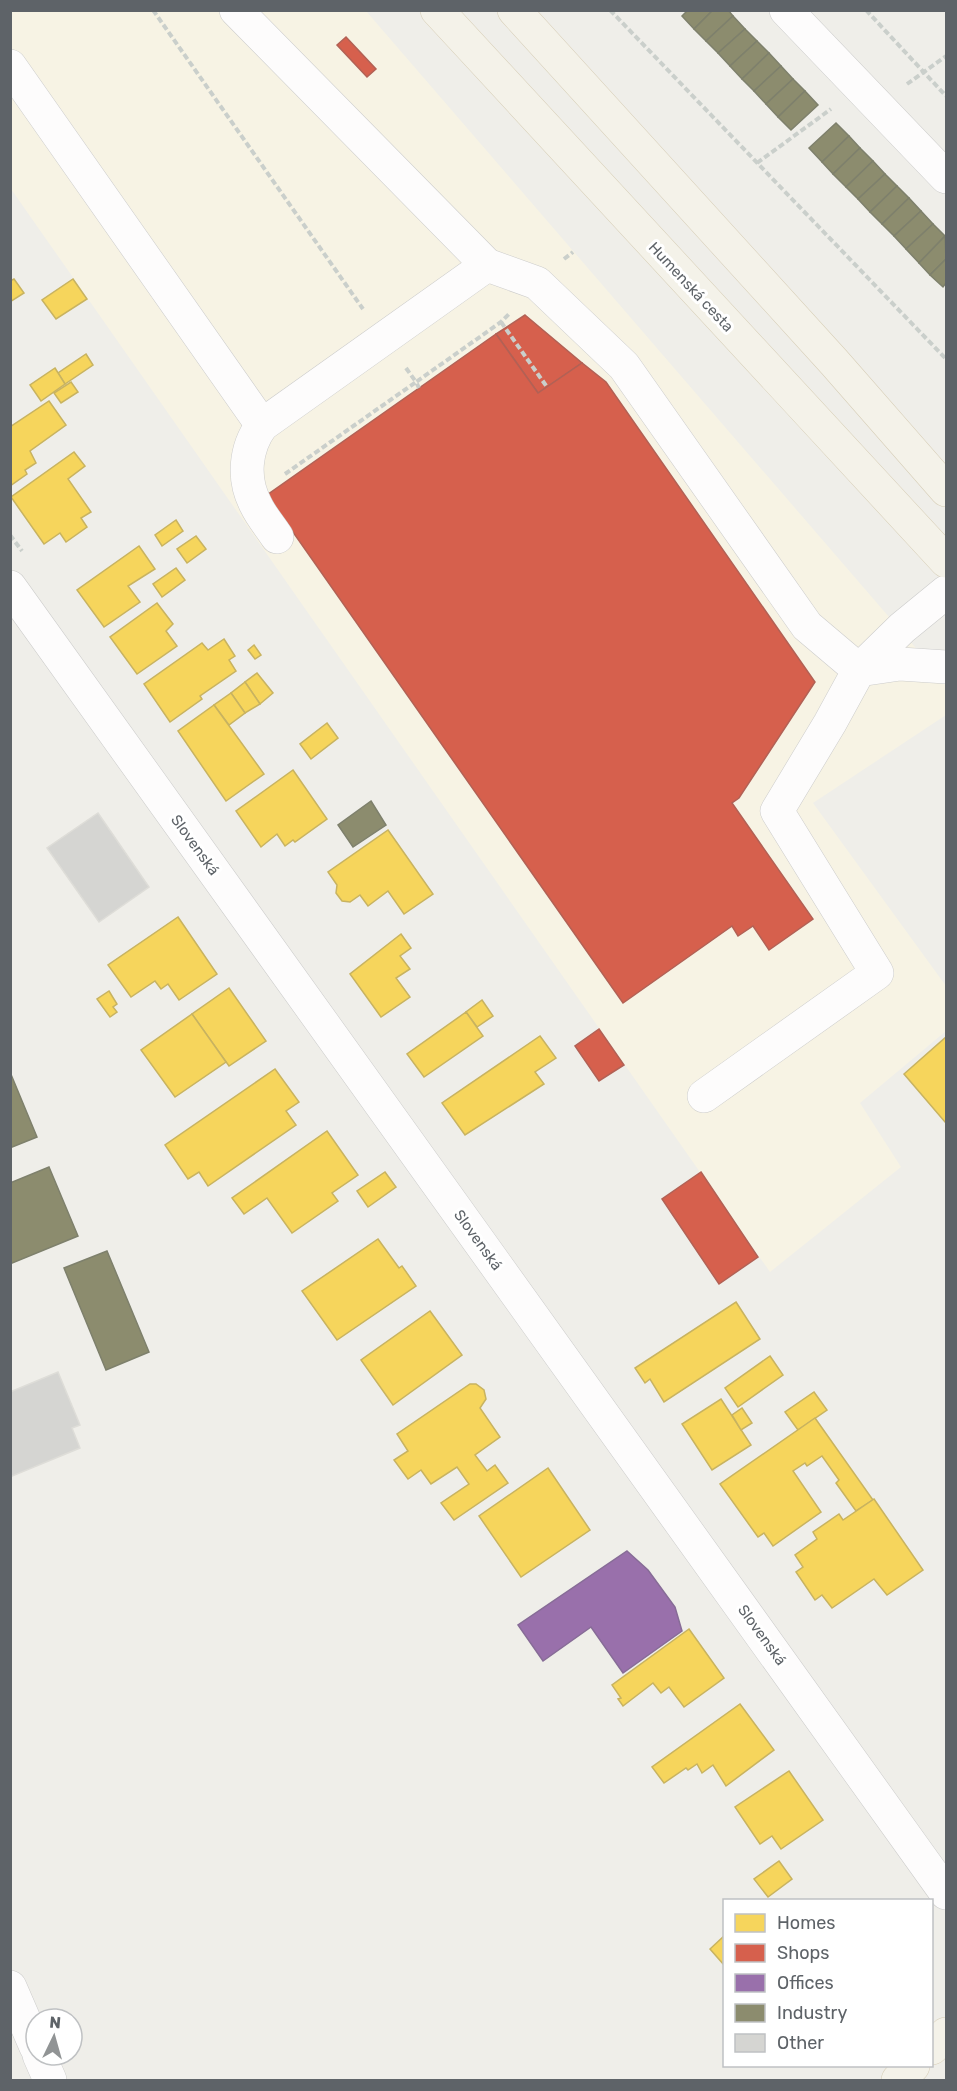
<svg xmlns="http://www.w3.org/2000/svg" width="957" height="2091" font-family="Rubik,sans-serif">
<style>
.commercial{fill:#f7f3e4}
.homes{fill:#f6d55c;stroke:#c8b360;stroke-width:1.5}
.shops{fill:#d6604d;stroke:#b26155;stroke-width:1.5}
.offices{fill:#9970ab;stroke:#876c97;stroke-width:1.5}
.industry{fill:#8c8c6e;stroke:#7e806c;stroke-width:1.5}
.building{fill:#d5d5d2;stroke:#deddd8;stroke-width:1.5}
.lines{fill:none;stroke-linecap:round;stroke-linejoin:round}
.minor-casing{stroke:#cccccb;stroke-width:34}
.major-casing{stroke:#d7ceb7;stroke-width:34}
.path{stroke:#cacfcb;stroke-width:4;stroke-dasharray:6 3;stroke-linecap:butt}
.minor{stroke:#fdfcfc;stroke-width:33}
.major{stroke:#f4f2e9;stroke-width:33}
.labels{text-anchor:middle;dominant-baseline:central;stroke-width:6;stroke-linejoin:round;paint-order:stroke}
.street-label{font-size:15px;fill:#5e6368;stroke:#fff}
</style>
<rect width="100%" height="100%" fill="#efeee9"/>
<polygon class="commercial" points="10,11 366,11 946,683 946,715 813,803 946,986 946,1031 860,1103 901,1167 770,1272 11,189"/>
<g class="homes">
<polygon points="14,279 24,293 10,302 10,281"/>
<polygon points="73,279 87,299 56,319 42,300"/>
<polygon points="86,354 93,365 65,384 58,373"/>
<polygon points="55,368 65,384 41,401 30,385"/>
<polygon points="71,382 78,392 61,403 54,393"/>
<polygon points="49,401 66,425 30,451 36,463 25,470 27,474 10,486 10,427"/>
<polygon points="74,452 85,466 68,479 91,512 81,518 87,527 66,542 60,533 44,544 11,497"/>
<polygon points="176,520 183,531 162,546 155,535"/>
<polygon points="196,536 206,549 187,563 177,549"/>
<polygon points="139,546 155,569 128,586 140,602 104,627 77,590"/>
<polygon points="176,568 185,580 162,597 153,584"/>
<polygon points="157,603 173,624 166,631 177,646 137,674 110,637"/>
<polygon points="224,639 235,656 229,660 236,671 200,696 202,699 170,722 144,684 202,643 208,650"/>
<polygon points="254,645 261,655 255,659 248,650"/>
<polygon points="257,673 273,693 260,704 245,682"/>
<polygon points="245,682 260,704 245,713 231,693"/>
<polygon points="231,693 245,713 229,725 214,705"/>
<polygon points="214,705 264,774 226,801 178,731"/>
<polygon points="327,723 338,738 311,759 300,744"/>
<polygon points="293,770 327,819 295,842 293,840 285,846 277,834 261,847 236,811"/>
<polygon points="388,830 433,894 404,914 388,891 368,906 360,895 350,902 342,901 336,893 337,885 328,872"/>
<polygon points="178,917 217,974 179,1000 168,984 161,989 155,981 131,997 108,965"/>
<polygon points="401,934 411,948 400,956 410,969 396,978 410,997 381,1017 350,974"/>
<polygon points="229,988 266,1041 229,1066 192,1014"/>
<polygon points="109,991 117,1004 113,1007 117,1012 110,1017 97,999"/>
<polygon points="482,1000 493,1016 477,1027 466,1012"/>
<polygon points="466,1012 483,1036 424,1077 407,1054"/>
<polygon points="192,1014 226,1062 175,1097 141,1050"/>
<polygon points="540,1036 556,1058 535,1072 544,1084 465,1135 442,1103"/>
<polygon points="946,1037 946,1120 945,1122 904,1074"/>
<polygon points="275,1069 299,1102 286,1111 296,1125 208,1186 199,1172 188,1179 165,1145"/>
<polygon points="327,1131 358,1175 332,1193 338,1201 292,1233 267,1198 244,1214 232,1198"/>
<polygon points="385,1172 396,1187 368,1207 357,1191"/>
<polygon points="378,1239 399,1268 402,1266 416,1286 337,1340 302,1291"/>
<polygon points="736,1302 760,1339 664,1402 650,1379 645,1383 635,1368"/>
<polygon points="430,1311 462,1355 393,1405 361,1360"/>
<polygon points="770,1356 783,1375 738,1407 725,1388"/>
<polygon points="470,1384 476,1384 484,1390 486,1399 480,1408 500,1437 475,1455 487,1471 495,1465 508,1483 454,1520 441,1503 469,1484 457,1467 431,1484 421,1470 408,1479 394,1460 408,1451 397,1434"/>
<polygon points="814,1392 827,1410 798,1430 785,1412"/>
<polygon points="721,1399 751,1445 712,1470 682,1424"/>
<polygon points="742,1408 752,1423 741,1430 732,1415"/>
<polygon points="815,1418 873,1500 856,1511 836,1483 839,1480 822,1456 807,1466 805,1463 793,1471 821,1512 773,1546 764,1533 758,1537 720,1484"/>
<polygon points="548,1468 590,1530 521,1577 479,1516"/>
<polygon points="874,1499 923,1570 887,1595 874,1579 832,1608 822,1595 815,1600 796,1572 803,1567 795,1555 817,1539 813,1532 839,1514 843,1520"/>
<polygon points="689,1629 724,1678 684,1707 669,1687 661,1693 653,1683 623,1706 618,1699 621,1698 612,1685"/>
<polygon points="740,1704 774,1750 726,1786 713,1765 702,1773 697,1764 688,1770 686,1768 664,1783 652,1767"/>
<polygon points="789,1771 823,1820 781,1849 772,1836 760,1844 735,1807"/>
<polygon points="779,1861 792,1879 768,1897 754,1879"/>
<polygon points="724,1936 724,1965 710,1949"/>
</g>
<g class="shops">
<polygon points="346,37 376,69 367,77 337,45"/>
<polygon points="525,315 582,363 538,393 496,334"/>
<polygon points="496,334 538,393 582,363 606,382 815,682 739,798 732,803 813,919 769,950 753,926 738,936 732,926 623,1003 267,495"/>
<polygon points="599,1029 624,1065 599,1081 575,1046"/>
<polygon points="701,1172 758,1257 719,1284 662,1199"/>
</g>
<polygon class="offices" points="627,1551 648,1570 675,1607 682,1631 623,1673 591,1627 543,1661 518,1625"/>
<g class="industry">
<polygon points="688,10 713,10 694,29 682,16"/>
<polygon points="713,10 728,10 733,16 706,41 694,29"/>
<polygon points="733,16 745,29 718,53 706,41"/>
<polygon points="745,29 757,41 730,66 718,53"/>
<polygon points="757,41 769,53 742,79 730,66"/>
<polygon points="769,53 781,66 754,91 742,79"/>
<polygon points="781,66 793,79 766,104 754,91"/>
<polygon points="793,79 805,91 778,117 766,104"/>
<polygon points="805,91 818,105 791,130 778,117"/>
<polygon points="836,123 849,136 822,162 809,148"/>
<polygon points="849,136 860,148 833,174 822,162"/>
<polygon points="860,148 873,161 846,187 833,174"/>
<polygon points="873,161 885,174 858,199 846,187"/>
<polygon points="885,174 897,186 870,212 858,199"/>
<polygon points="897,186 909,198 882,224 870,212"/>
<polygon points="909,198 921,211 894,236 882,224"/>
<polygon points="921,211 933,224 906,249 894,236"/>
<polygon points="933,224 945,236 919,263 906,249"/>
<polygon points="945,236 946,259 930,275 919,263"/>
<polygon points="946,259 946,283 943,287 930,275"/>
<polygon points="371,801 386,825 353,847 338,825"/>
<polygon points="10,1072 37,1137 10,1148"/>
<polygon points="49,1167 78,1236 10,1264 10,1183"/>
<polygon points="107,1251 149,1352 106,1370 64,1268"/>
</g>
<g class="building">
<polygon points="98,813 149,887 99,922 47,848"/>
<polygon points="58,1372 80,1425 72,1428 80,1448 10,1477 10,1392"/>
</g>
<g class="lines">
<g class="minor-casing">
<g id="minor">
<polyline points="236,10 487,265 537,283 624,366 807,626 859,670 900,664 946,667"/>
<polyline points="786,10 946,177"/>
<polyline points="10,66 262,425 487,265"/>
<path d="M262,425C245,448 242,479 256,505C261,516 270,526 277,537"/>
<polyline points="10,587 946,1893"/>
<polyline points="704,1096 877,973 777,811 830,723 859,670 902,628 946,592"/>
<polyline points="10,1987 36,2047"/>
<polyline points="39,2055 50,2080"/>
</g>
</g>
<g class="major-casing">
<g id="major">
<polyline points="437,10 946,561"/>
<polyline points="514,10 834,362 946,490"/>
<polyline points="932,2048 946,2034"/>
<polyline points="898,2080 913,2066"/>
</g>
</g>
<g class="path">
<polyline points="153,10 363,309"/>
<polyline points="610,10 946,359"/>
<polyline points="866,10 946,96"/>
<polyline points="907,84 946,56"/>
<polyline points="757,163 831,109"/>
<polyline points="564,259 573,252"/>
<polyline points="501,322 547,387"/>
<polyline points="406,368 416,382 501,322 510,313"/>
<polyline points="285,474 416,382 419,388"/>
<polyline points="10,535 22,551"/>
</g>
<use href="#minor" class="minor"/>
<use href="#major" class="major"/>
</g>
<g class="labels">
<g class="street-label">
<text transform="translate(691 287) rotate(47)">Humenská cesta</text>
<text transform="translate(195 845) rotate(54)">Slovenská</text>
<text transform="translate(478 1240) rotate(54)">Slovenská</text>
<text transform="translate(762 1635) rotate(54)">Slovenská</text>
</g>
</g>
<rect width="957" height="2091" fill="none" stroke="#5e6368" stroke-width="24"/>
<rect x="723" y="1899" width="210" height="168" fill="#ffffff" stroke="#bfc1c3" stroke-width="1.5"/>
<rect x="735" y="1914" width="30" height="18" fill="#f6d55c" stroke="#bfc1c3" stroke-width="1.5"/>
<text x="777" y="1929" font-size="18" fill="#5e6368">Homes</text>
<rect x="735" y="1944" width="30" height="18" fill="#d6604d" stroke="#bfc1c3" stroke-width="1.5"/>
<text x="777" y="1959" font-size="18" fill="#5e6368">Shops</text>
<rect x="735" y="1974" width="30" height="18" fill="#9970ab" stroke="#bfc1c3" stroke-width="1.5"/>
<text x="777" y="1989" font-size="18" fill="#5e6368">Offices</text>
<rect x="735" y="2004" width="30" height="18" fill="#8c8c6e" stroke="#bfc1c3" stroke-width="1.5"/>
<text x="777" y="2019" font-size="18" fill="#5e6368">Industry</text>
<rect x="735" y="2034" width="30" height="18" fill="#d5d5d2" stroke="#bfc1c3" stroke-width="1.5"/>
<text x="777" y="2049" font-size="18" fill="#5e6368">Other</text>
<g transform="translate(54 2037) rotate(5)"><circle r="28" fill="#ffffff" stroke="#bfc1c3" stroke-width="1.5"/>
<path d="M0-4.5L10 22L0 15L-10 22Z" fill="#919495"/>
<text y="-9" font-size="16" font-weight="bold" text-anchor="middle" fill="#5e6368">N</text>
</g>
</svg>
